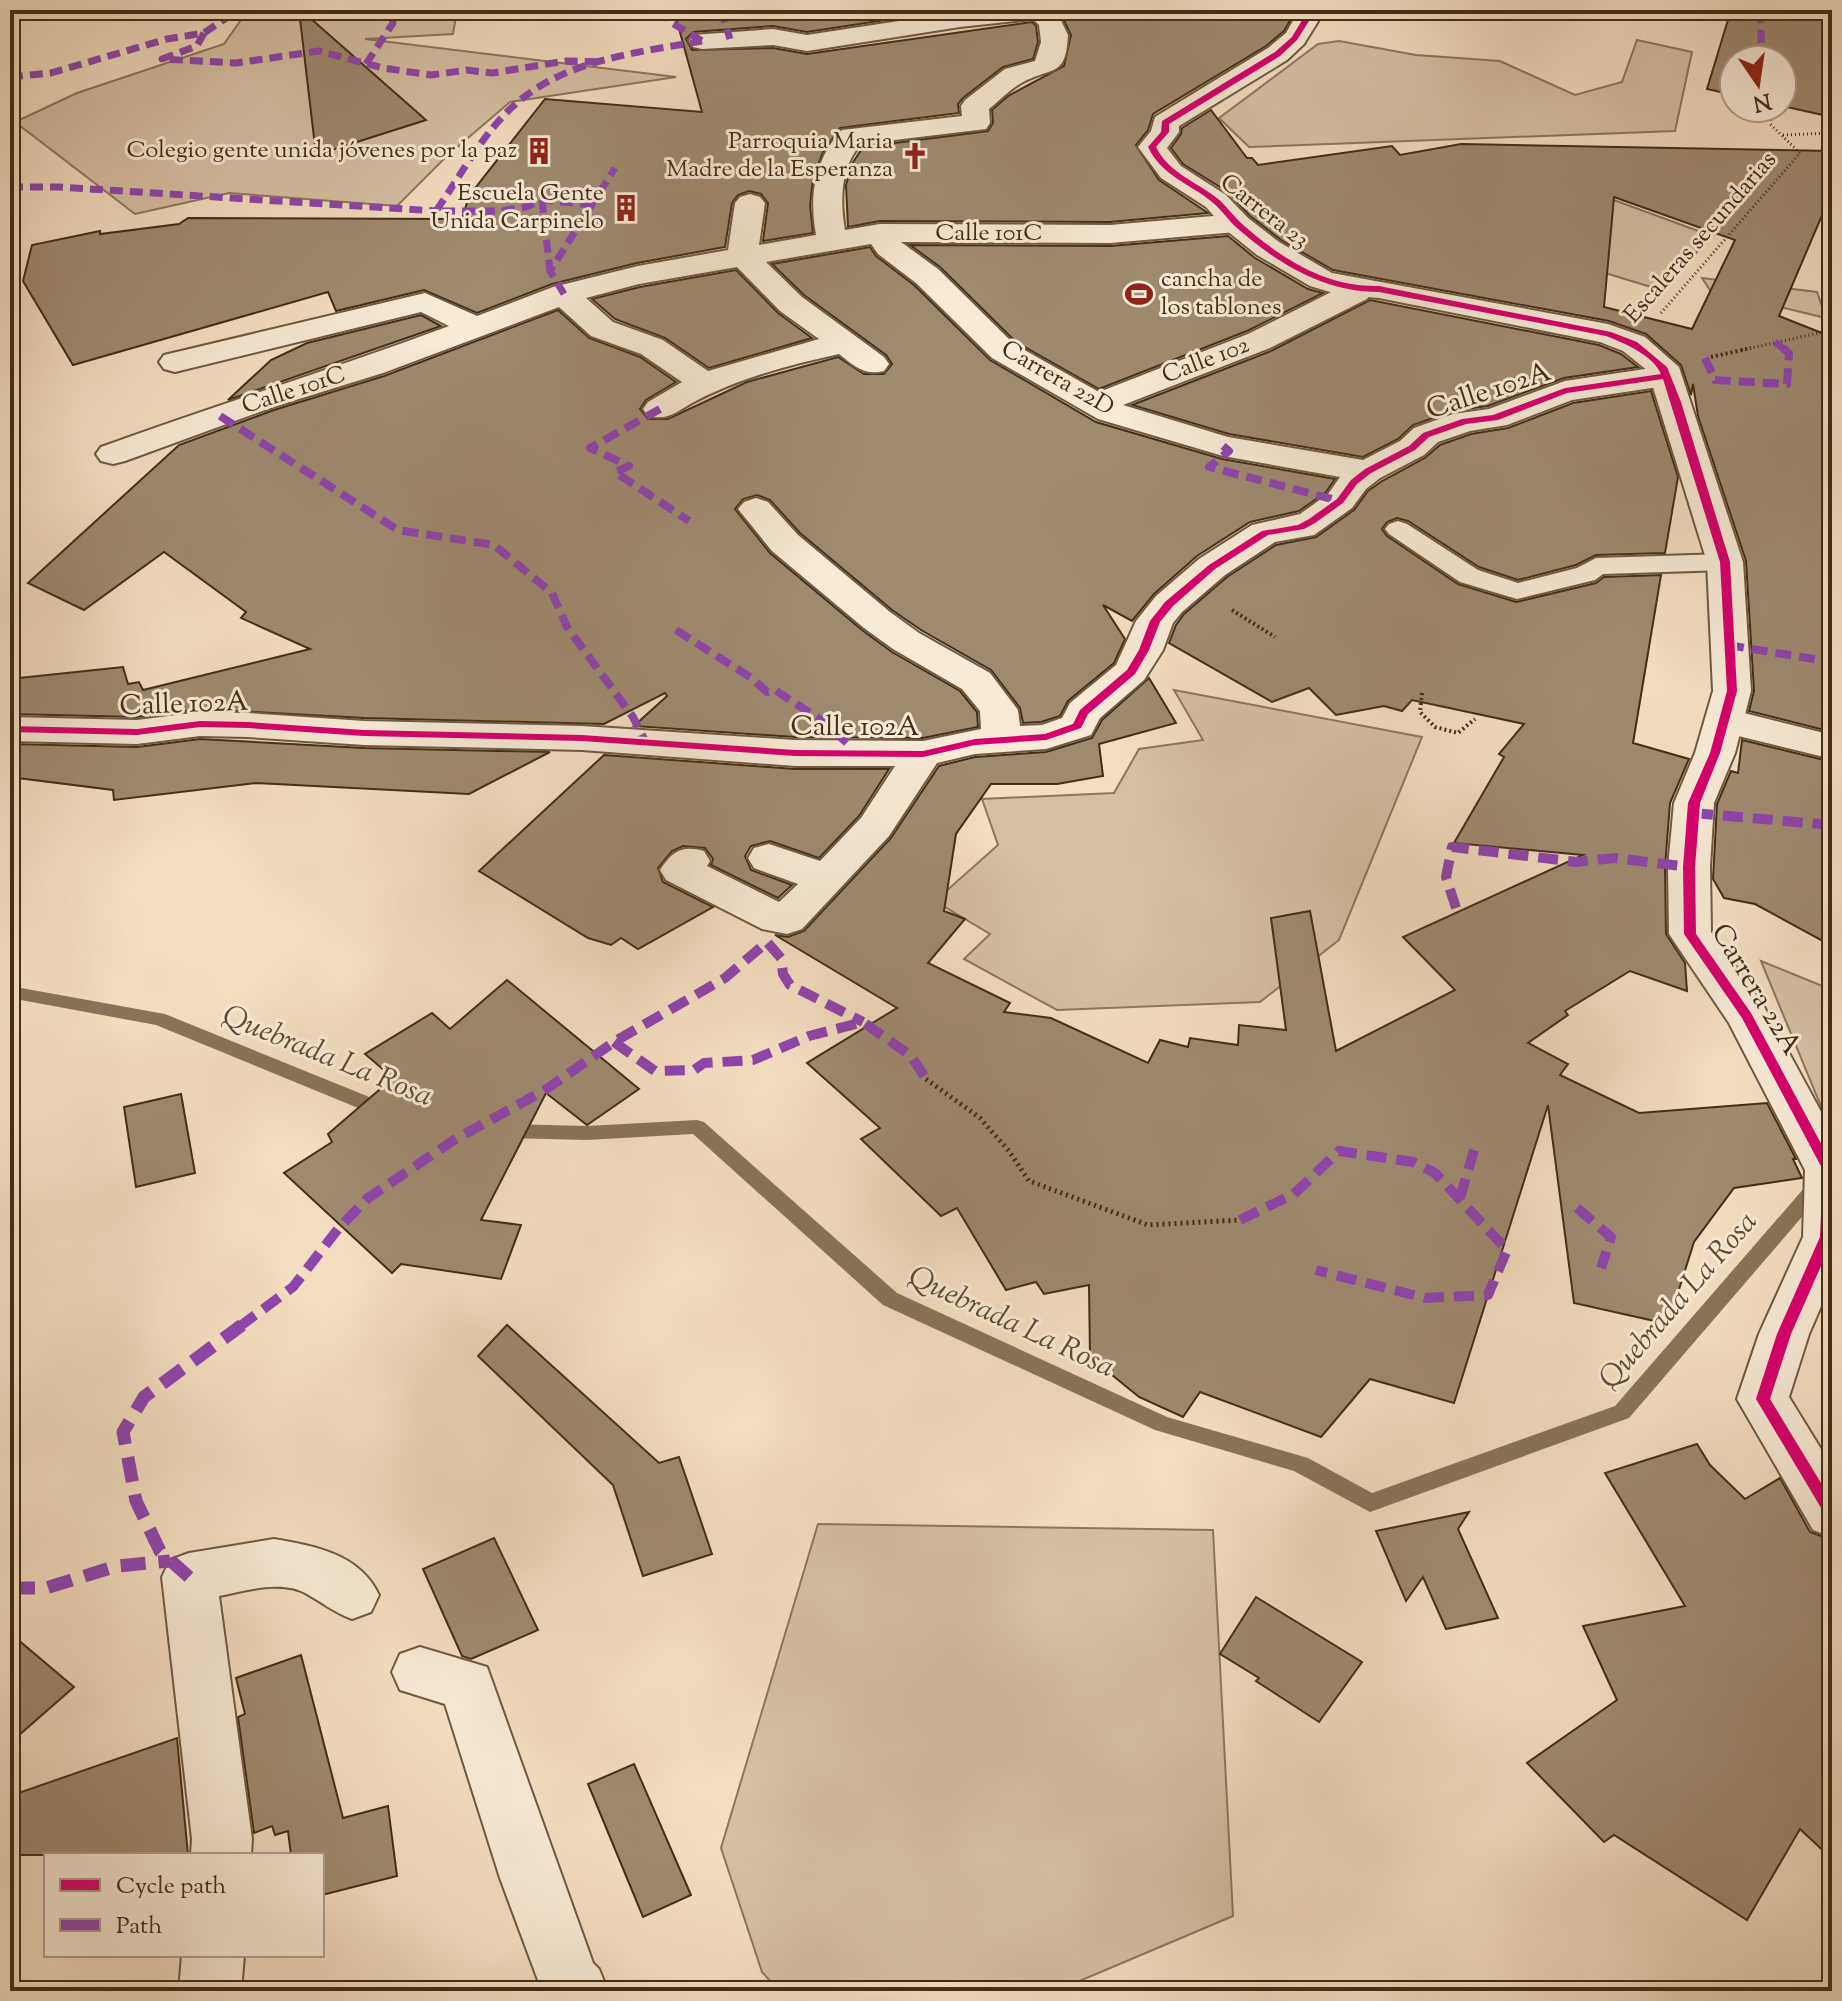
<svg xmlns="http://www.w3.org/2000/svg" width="1842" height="2001" font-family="'Sorts Mill Goudy',serif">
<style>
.green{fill:#d5c0a3;stroke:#8c775d;stroke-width:2}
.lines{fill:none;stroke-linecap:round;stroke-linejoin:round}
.stream{fill:#88745a;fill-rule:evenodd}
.building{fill:#9e8a6f;stroke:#422e17;stroke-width:2;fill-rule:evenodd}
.service-casing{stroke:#6e5a41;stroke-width:4}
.minor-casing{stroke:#6e5a41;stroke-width:4}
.tertiary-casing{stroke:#6e5a41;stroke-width:4}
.path-far2{stroke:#422e17;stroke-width:3;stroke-dasharray:1 3;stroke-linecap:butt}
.path-far1{stroke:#422e17;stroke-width:4;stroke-dasharray:2 3;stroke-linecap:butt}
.path{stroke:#422e17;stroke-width:5;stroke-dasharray:2 4;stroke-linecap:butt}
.service{fill:#f7ead6;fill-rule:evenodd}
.minor{fill:#f7ead6;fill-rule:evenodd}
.tertiary{fill:#f7ead6;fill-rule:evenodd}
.quiet-far3{stroke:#8e44ad;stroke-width:7;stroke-dasharray:13 7;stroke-linecap:butt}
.quiet-far2{stroke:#8e44ad;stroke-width:8;stroke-dasharray:16 8;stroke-linecap:butt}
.quiet-far1{stroke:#8e44ad;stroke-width:10;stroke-dasharray:20 10;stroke-linecap:butt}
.quiet{stroke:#8e44ad;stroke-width:13;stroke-dasharray:25 13;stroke-linecap:butt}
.cycleway-casing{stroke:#f7ead6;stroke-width:5}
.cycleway{fill:#d6006c;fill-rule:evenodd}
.labels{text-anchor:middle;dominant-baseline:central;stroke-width:6;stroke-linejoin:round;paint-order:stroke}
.far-poi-label{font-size:24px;fill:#422e17;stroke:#f7ead6;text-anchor:end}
.far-street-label{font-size:24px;fill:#422e17;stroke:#f7ead6}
.street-label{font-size:28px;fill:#422e17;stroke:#f7ead6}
.water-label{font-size:30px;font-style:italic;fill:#5f4b33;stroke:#f7ead6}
</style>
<rect width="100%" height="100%" fill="#f3dec0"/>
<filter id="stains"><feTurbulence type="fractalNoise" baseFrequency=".0025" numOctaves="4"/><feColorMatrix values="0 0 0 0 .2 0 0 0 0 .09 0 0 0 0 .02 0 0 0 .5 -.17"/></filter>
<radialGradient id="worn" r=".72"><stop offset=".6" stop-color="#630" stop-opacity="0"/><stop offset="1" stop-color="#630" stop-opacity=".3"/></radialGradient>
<g class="green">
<polygon points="248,10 457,10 453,34 365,39 676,77 510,102 447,156 397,206 229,193 135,214 15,122 77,93 224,44"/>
<polygon points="1637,40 1692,52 1675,131 1249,147 1219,118 1318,44 1339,41 1416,55 1500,61 1575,95 1622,82"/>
<polygon points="1611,199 1712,236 1661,290 1533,251"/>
<polygon points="1702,278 1817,292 1826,318 1710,290"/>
<polygon points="1174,690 1422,737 1339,940 1260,1002 1057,1010 964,959 990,934 935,901 998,845 982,799 1114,793 1139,749 1203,740"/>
<polygon points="1761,961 1832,990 1832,1133"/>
<polygon points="818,1524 1213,1530 1233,1916 1056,1991 779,1991 762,1972 721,1848"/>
</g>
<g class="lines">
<g class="stream">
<polygon points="10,986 165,1014 394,1107 396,1112 394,1117 380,1117 156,1025 10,998"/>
<polygon points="697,1120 704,1122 897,1293 1167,1417 1308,1458 1372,1493 1615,1406 1825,1164 1832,1162 1832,1182 1629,1418 1370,1512 1294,1471 1155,1430 883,1305 693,1134 587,1140 505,1138 498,1136 496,1131 498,1126 505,1124 587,1126"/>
</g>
</g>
<g class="building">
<polygon points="299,10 301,10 426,120 316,155"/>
<polygon points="711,10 951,10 807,32 773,26 693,32 686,39 692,50 773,48 807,54 1032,22 1036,26 1038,42 1033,59 1003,67 963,98 958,104 959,113 840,128 823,152 813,178 810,206 813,233 763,241 768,203 761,194 749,191 738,195 732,203 725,247 637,263 552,284 477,313 424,290 336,311 328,292 73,365 23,281 32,245 100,231 100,234 179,224 188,218 462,219 469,196 545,99 702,112 675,14"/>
<polygon points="1064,10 1296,10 1284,31 1266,46 1153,114 1148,130 1136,145 1159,180 1208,213 1110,222 880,221 848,227 846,185 852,164 863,147 988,131 993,123 992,110 1008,96 1064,66 1071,35 1061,14"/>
<polygon points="1731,10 1832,10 1832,117 1782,106 1782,60 1734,60 1734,95 1707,89"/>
<path d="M1211,110L1247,158H1252L1258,165L1392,146L1400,155L1461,144L1832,151V192L1779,316L1832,337V732L1749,711L1754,691L1746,561L1698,416L1693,384L1691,395L1681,365L1646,334L1609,321L1333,270L1281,240L1250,216L1228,192L1183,164L1171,148L1181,134L1182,128ZM1614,197L1735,240L1692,329L1604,307Z"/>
<polygon points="1228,236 1255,258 1308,289 1323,293 1247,331 1099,389 1016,342 940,267 910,245 1110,246"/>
<polygon points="870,247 876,256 914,285 990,360 1096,422 1222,459 1335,479 1326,492 1299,511 1250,522 1197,556 1154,594 1132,621 1103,605 1125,639 1114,663 1068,701 1060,716 1041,722 1023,723 1020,708 991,670 921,630 892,610 800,533 770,500 757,495 743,499 735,509 770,553 862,630 892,652 960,691 977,712 978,727 923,738 795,737 634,726 667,696 665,693 604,724 364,718 200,709 137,717 10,714 10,679 123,667 128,684 139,682 143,690 310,649 241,618 246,612 164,552 84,610 28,583 179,445 274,410 384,376 558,310 589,338 640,357 676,382 646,400 640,409 648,419 668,419 747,382 838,357 864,374 884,374 892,364 886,355 804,295 772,264"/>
<polygon points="736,270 778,313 812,338 709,368 665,338 615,319 592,299 640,287"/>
<polygon points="1370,300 1599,345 1621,354 1638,367 1564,378 1488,406 1452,411 1413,425 1398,439 1363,457 1229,434 1132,405 1271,351"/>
<polygon points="421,315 441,326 228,400 271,360 307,343"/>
<polygon points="1651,391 1678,477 1665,553 1596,555 1576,565 1518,580 1479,567 1408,521 1397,518 1387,522 1382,529 1387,536 1458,584 1516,602 1596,583 1604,577 1661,575 1633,743 1689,759 1670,803 1665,867 1666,934 1685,963 1687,991 1630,971 1565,1011 1568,1015 1528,1043 1568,1064 1560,1075 1639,1113 1767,1103 1796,1159 1793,1159 1802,1178 1734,1188 1694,1242 1668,1324 1574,1303 1548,1105 1454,1403 1370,1379 1321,1437 1200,1392 1183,1417 1139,1397 1090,1357 1089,1285 1044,1294 1036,1282 1006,1290 957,1208 941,1216 861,1139 880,1128 807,1063 897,1008 775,935 788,937 804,931 891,838 939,766 975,757 1046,752 1092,738 1102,720 1149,678 1176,723 1099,744 1103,776 1057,784 991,784 956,834 944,911 965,919 928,963 1010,1003 1004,1012 1051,1018 1148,1063 1160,1040 1188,1047 1190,1038 1238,1045 1239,1025 1286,1030 1271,918 1310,911 1336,1051 1455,990 1403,937 1583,855 1454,843 1504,757 1499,754 1524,724 1412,700 1402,711 1384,706 1336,715 1309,688 1272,702 1169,643 1176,625 1184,614 1227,577 1276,545 1316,537 1354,510 1368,491 1382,481 1425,458 1440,445 1471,434 1508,428 1573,403"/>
<polygon points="200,739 364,748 550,752 469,794 256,783 114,800 113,790 10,777 10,744 137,747"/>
<polygon points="1742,740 1832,762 1832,946 1755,904 1724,898 1713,879 1717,804 1731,771 1738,773"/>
<polygon points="604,755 795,769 889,769 859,816 819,858 770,841 751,846 745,856 751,870 792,885 778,898 711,865 713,859 705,848 683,846 672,851 658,868 663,882 713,907 638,949 621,938 611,945 588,938 479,871"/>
<polygon points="507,980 639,1089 587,1125 546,1093 481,1220 521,1225 501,1279 401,1264 392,1273 284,1173 332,1142 328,1134 393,1078 365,1054 432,1013 450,1029"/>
<polygon points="181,1094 195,1173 136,1187 124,1107"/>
<polygon points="507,1325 659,1463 679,1457 712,1554 643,1576 613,1485 478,1356"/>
<polygon points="1697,1444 1710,1465 1745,1499 1780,1478 1810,1532 1832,1540 1832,1859 1800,1829 1747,1920 1614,1835 1604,1842 1527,1763 1617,1700 1583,1626 1685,1606 1605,1473"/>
<polygon points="1469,1512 1458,1529 1498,1618 1446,1629 1423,1577 1406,1601 1376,1531"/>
<polygon points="494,1538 538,1630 471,1659 462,1656 423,1569"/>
<polygon points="1256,1597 1362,1662 1319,1722 1256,1681 1259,1678 1220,1654"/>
<polygon points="10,1633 74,1687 10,1743"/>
<polygon points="301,1655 343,1818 388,1806 397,1876 322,1895 322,1855 291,1855 288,1831 275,1835 272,1826 254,1833 238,1717 245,1714 236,1678"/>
<polygon points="177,1738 188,1855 10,1855 10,1796"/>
<polygon points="634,1764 691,1895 643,1917 588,1784"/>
</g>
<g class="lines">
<g class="service-casing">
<polygon id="service" points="1398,521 1407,524 1478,570 1518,583 1577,568 1596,558 1725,554 1734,556 1738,562 1734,568 1725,570 1603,574 1595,580 1517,599 1460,582 1389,534 1385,529 1389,524"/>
</g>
<g class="minor-casing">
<g id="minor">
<path d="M971,10H1061L1058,14L1068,35C1066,77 1053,67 1025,81C1012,87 1000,100 989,109L990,123L986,129L861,144C840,167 840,201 845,230L880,224L1110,225L1236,214L1247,217L1251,223L1247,229L1236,232L1110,243L901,242L938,269L1014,344L1099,392L1248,334L1345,285L1356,283L1367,285L1372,292L1367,299L1270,348L1123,405L1228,437L1363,460L1400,441L1414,428L1453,414L1489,409L1565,381L1665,366L1677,369L1681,376L1677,383L1665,386L1572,400L1507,425L1470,431L1438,442L1424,455L1380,478L1366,489L1352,508L1324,528L1314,535L1275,542L1225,575L1182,612L1173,623L1163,650L1144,680L1100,718L1091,735L1046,749L975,754L937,763L889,836L802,929L787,934L762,929L666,880L660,870C672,851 682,845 704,851L710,861L707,866L779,902L798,884L754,868L748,858L754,848L769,844L820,861L861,818L895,766H795L582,750L364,745L248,737L200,736L137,744L10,741V717L137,720L200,712L248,713L364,721L582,726L795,740L923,741L981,729L980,711L962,689L893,649L864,628L772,551L738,509L744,502L756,498L768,502L798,535L890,612L919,633L990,673L1018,710L1020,726L1042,725L1062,718L1070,703L1116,665L1136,621L1156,596L1199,559L1252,525L1300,514L1328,494L1340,477L1223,456L1098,419L992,358L916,283L878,254L871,244L766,262L802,297L884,357L889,364L884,371C864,376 854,366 839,354C789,365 739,378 694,402C677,411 669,421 648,416L643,409L648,402L682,382L641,354L591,336L559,307L383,373L273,407L125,461L113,464L101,461L96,454L101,447C216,405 334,369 449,326L421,312L175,372L164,369L159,362L164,355L425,293L477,316L553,287L638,266L728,250L735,203L740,197L750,194L760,197L765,203L759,245L816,235C809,196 814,160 842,130L962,116L961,106L965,100L1005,69L1035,61L1041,42L1039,25L1033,19L960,27L807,51L773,45L702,49L693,47L689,41L693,35L773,29L807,35ZM737,267L780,311L819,339L708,371L663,340L613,322L586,298L639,284Z"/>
<polygon points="1724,708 1832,735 1832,759 1710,729 1705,720 1710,711"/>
<path d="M274,1539C315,1546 360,1554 379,1595L371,1612L352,1619C335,1613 323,1603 307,1594C282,1579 245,1591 219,1596L252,1839L251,1855H191L192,1839L162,1577L170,1560L189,1553Z"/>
<polygon points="420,1647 487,1667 593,1963 599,1969 608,1991 542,1991 500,1878 445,1704 400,1690 392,1672 400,1654"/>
<polygon points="182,1955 244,1955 241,1991 179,1991"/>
</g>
</g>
<g class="tertiary-casing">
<polygon id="tertiary" points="1299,10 1325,10 1304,44 1287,60 1179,126 1179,132 1167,148 1181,166 1226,195 1248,218 1279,242 1332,273 1608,324 1645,337 1679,367 1743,562 1751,691 1735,753 1714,803 1710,867 1711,932 1763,1005 1832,1132 1832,1281 1809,1334 1789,1397 1832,1467 1832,1537 1813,1530 1737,1399 1759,1334 1803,1237 1805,1170 1729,1023 1669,934 1668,867 1674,803 1695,753 1713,691 1707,562 1648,371 1623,351 1600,342 1379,298 1340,295 1310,286 1257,255 1226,230 1206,207 1161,178 1138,147 1151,131 1155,117 1268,48 1286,33"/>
</g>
<g class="path-far2">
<polyline points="1783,135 1832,133"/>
<polyline points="1661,313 1800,153 1769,123"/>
<polyline points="1742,350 1832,330"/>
</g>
<g class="path-far1">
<polyline points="1711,357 1751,348"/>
<polyline points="1232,610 1275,637"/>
<polyline points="1422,693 1420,712 1435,727 1458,733 1475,719"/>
</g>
<polyline class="path" points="926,1079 980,1118 1009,1151 1029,1181 1148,1225 1240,1220"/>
<use href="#service" class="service"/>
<use href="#minor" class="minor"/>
<use href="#tertiary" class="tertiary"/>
<g class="quiet-far3">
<polyline points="659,10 672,23 702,41"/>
<polyline points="721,10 730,39"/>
<polyline points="1760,10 1762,60"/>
<polyline points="10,19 35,10"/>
<polyline points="204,33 197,46 162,59 236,63 319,51 383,68 431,75 467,70 492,73 566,61 604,62"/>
<polyline points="366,64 393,23 391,10"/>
<polyline points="10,77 51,73 167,39 204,33 238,10"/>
<polyline points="1768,108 1769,123"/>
<polyline points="10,187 59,187 436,211"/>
<polyline points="542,200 550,271"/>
<path d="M593,205L542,200L526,207L501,211H436C459,178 479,140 508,111C559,60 635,53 702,41"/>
<polyline points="564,294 550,271 615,168"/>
<polyline points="1775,342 1785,350"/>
</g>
<g class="quiet-far2">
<polyline points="1705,358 1715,380 1787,384 1789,353 1783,348"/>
<polyline points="660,409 590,448 629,466 615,472 689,521"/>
<polyline points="220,416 398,530 494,545 552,593 567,627 633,717 646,743"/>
<polyline points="1223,446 1229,451 1209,467 1340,501"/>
<polyline points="676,630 753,679 767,692 775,690 821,720 847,743 847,753"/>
<polyline points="1728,645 1832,662"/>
</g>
<g class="quiet-far1">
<polyline points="1693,813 1832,825"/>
<polyline points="1456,908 1446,877 1452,847 1577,862 1615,858 1689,867"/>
<polyline points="614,1042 655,1071 694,1070 704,1063 753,1060 809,1036 863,1022 911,1056 926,1079"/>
<polyline points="1460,1198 1475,1147"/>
<polyline points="1577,1208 1611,1237 1601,1268"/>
<polyline points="1240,1220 1294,1194 1339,1151 1413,1162 1435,1173 1507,1250 1488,1295 1425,1298 1316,1270"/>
<polyline points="239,1327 293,1287 338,1229 368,1198 454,1140 545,1090 614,1042 725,978 767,942 781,958 783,974 790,985 863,1022"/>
</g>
<g class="quiet">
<polyline points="189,1577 160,1551 136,1501 123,1432 144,1397 242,1325"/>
<polyline points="10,1588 46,1588 117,1566 170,1561"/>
</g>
<g class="cycleway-casing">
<path id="cycleway" d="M1308,10H1316L1297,40L1280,56L1169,124V132L1156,147C1169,173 1195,181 1217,198C1226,205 1233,216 1242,224C1282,259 1325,287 1379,286L1611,332L1637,342L1667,367L1681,402L1730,562L1737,691L1720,753L1700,803L1695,867L1696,934L1751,1013L1832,1164V1241L1791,1334L1770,1399L1832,1501V1520L1827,1518L1756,1399L1777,1334L1820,1237L1823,1170L1742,1018L1684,934L1683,867L1688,803L1710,753L1727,691L1720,562L1663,379L1567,393L1498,420L1466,424L1429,437L1415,450L1371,473L1357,484L1343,503L1315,523L1304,529L1268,535L1215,569L1173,606L1160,622L1149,650L1135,674L1088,714L1081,728L1046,740L975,745L923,757L795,756L582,741L364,736L248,728L200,727L137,735L10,732V726L137,729L200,721L248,722L364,730L582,735L795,750L923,751L975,739L1045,734L1073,724L1080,710L1127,670L1139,650L1150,621L1165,602L1209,565L1262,531L1298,525L1309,519L1337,499L1351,480L1365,469L1409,446L1423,433L1462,419L1493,415L1565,388L1661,374C1653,355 1624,343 1606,336L1379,292C1324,292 1278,264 1237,228C1228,220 1222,210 1212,202C1189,183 1162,176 1148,147L1161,132L1162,121L1275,52L1292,37Z"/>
</g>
<use href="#cycleway" class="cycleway"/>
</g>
<defs>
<g id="building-bare" transform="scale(2.16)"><path d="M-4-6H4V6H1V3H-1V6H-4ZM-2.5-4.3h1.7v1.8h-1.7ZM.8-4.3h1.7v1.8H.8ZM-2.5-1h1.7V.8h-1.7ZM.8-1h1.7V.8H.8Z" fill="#8f2418" stroke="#f7ead6" stroke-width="2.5" paint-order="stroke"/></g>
<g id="church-bare" transform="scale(2.16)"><path d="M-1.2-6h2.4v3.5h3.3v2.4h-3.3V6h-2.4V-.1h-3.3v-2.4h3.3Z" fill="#8f2418" stroke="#f7ead6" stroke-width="2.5" paint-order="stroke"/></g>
<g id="stadium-bare" transform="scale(2.16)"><path d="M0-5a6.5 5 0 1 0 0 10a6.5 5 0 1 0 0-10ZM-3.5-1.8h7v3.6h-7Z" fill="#8f2418" stroke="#f7ead6" stroke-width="2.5" paint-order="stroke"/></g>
</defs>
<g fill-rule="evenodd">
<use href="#building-bare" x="539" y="151"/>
<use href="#church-bare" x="915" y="156"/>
<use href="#building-bare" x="626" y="208"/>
<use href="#stadium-bare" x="1139" y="294"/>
</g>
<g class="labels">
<g class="far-poi-label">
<text x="893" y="142">Parroquia Maria<tspan x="893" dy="28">Madre de la Esperanza</tspan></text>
<text x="517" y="151">Colegio gente unida jóvenes por la paz</text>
<text x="604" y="194">Escuela Gente<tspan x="604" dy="28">Unida Carpinelo</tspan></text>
<text x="1161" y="280" text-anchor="start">cancha de<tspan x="1161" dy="28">los tablones</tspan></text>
</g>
<g class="far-street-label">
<text transform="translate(1264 212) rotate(38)">Carrera 23</text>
<text x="989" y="234">Calle 101C</text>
<text transform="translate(1701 238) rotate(-49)">Escaleras secundarias</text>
<text transform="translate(1206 361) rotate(-21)">Calle 102</text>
<text transform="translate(1057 379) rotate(30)">Carrera 22D</text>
<text transform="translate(294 391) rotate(-18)">Calle 101C</text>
</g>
<g class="street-label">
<text transform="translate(1489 392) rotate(-18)">Calle 102A</text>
<text transform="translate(184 705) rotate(-2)">Calle 102A</text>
<text x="855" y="728">Calle 102A</text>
<text transform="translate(1755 990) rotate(59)">Carrera 22A</text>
</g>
<g class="water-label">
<text transform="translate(327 1057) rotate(22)">Quebrada La Rosa</text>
<text transform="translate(1679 1301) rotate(-49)">Quebrada La Rosa</text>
<text transform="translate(1011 1323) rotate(25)">Quebrada La Rosa</text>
</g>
</g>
<rect width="1842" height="2001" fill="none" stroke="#f3dec0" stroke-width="40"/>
<rect x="12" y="12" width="1818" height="1977" fill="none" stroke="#422e17" stroke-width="4"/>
<rect x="20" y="20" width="1802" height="1961" fill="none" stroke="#422e17" stroke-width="2"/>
<rect x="44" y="1853" width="280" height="104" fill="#f7ead6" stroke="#af9f8a" stroke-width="2"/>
<rect x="60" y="1879" width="40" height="12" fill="#d6006c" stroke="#af9f8a" stroke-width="2"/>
<text x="116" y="1893" font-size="24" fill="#422e17">Cycle path</text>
<rect x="60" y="1919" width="40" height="12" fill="#8e44ad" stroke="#af9f8a" stroke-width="2"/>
<text x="116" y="1933" font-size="24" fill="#422e17">Path</text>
<g transform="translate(1758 84) rotate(167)"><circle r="38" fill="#f7ead6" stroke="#af9f8a" stroke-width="2"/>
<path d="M0-6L14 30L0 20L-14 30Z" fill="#8f2418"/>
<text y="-12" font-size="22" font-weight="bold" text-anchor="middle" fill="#422e17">N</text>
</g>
<rect width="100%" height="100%" filter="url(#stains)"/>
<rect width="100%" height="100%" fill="url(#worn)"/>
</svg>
